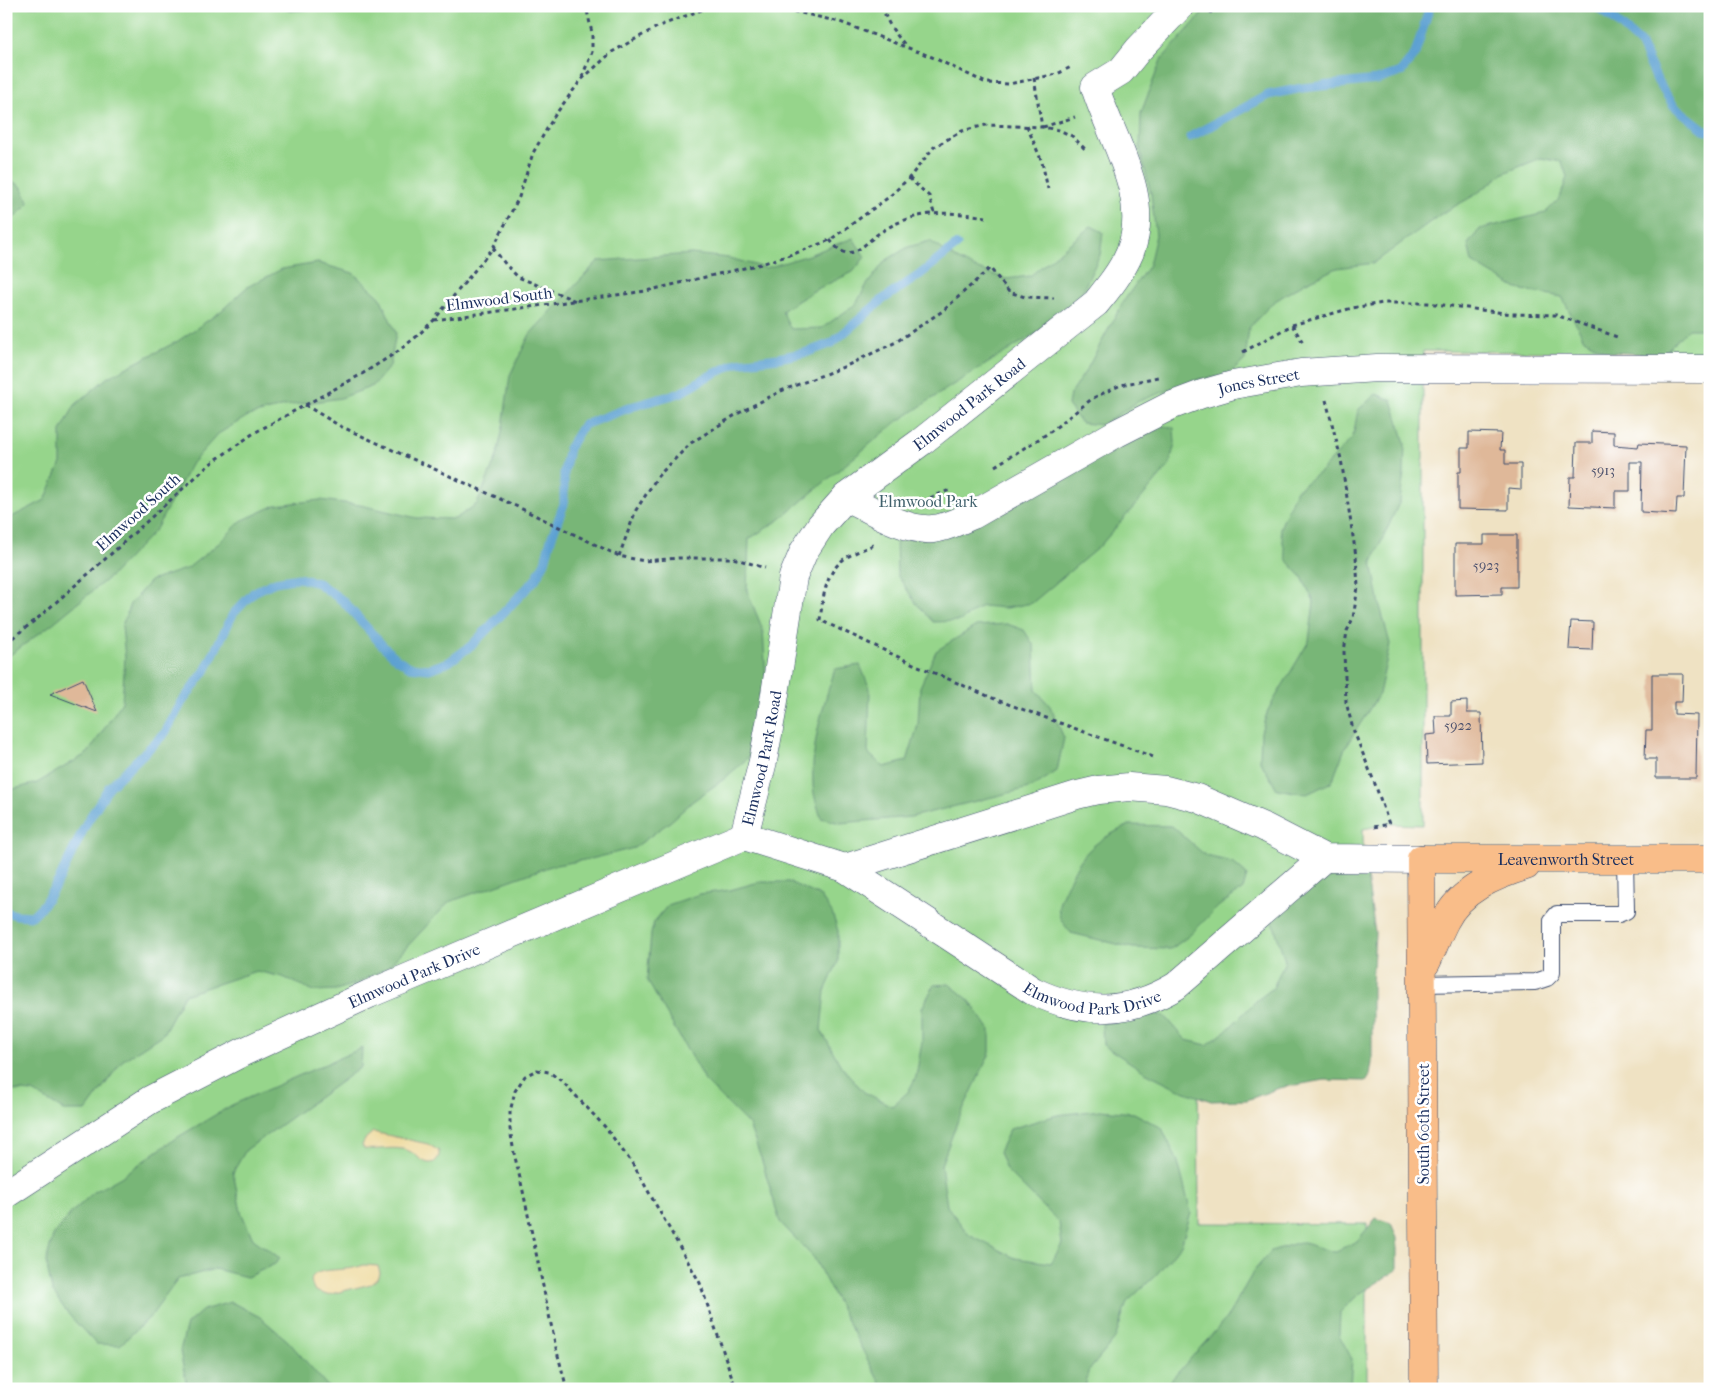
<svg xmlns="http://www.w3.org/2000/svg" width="1716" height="1395" font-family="'IM FELL French Canon',serif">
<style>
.green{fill:#96d58b;stroke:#588274}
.forest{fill:#78b677;stroke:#4a726a}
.sand{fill:#eeda9e;stroke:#84847e}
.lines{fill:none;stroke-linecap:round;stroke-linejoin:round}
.stream{stroke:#5da1d2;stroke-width:9}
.building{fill:#dfb899}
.service-casing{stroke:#3b4a6d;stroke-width:18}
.minor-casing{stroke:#3b4a6d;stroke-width:29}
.primary-casing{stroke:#3b4a6d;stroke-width:29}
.path{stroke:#3b4a6d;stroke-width:3;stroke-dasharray:4 4;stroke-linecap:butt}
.service{stroke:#fff;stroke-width:16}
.minor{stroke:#fff;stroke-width:28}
.primary{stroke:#f9bd89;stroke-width:28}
.labels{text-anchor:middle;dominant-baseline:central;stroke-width:5;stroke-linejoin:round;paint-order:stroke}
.number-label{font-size:14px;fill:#4c516d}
.street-label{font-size:16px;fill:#1b2f5e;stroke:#fff}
.park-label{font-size:16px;fill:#40616c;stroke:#fff}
</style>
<rect width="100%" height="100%" fill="#fff"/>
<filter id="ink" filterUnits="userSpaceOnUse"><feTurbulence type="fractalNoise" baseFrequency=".02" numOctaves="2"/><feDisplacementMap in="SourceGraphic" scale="10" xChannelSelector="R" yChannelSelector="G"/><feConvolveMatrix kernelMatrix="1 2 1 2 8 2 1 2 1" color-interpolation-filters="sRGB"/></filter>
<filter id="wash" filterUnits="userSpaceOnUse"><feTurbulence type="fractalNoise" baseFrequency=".0096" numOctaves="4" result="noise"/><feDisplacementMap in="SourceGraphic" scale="20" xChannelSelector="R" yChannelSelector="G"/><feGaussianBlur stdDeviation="1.12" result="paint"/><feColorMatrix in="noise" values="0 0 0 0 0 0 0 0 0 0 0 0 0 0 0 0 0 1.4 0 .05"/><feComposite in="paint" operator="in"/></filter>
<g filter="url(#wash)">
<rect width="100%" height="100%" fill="#efe2c3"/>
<polygon class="green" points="6,6 1710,6 1710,353 1423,351 1423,825 1389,824 1363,829 1366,1066 1198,1066 1199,1223 1367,1224 1367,1389 6,1389"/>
<g class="forest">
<polygon points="280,6 343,6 290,11"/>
<polygon points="1209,6 1710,6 1710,329 1688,329 1662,355 1607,352 1584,339 1562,297 1517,289 1472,262 1468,244 1480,229 1545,213 1560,198 1567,177 1562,162 1541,158 1504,173 1475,195 1441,214 1374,263 1337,268 1304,283 1272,303 1249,328 1245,360 1227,376 1199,379 1139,401 1102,425 1081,423 1068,405 1070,394 1087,369 1123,302 1149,265 1156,235 1151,194 1140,150 1141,113 1161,60"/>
<polygon points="6,178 21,186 29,203 12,220 6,222"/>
<polygon points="1091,226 1103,232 1100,255 1077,302 1035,334 951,386 894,424 779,520 749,539 747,591 763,630 766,680 760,715 750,756 724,779 693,801 671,821 634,848 595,858 551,866 449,902 387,968 357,983 336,990 314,991 283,977 256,971 184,995 163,1034 122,1061 86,1111 65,1111 33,1092 6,1090 6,791 37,783 88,753 122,702 125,658 122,626 130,604 150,581 188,568 219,543 241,521 276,505 320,500 360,505 417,518 455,519 477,504 497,456 503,427 510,375 530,334 598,261 691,254 729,258 766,268 806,256 853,238 865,257 853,272 815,290 782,311 791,329 822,328 856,304 866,286 885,261 908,247 930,241 955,258 975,268 1006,279 1030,276"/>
<polygon points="318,263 353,273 380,297 396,333 390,366 373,386 341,398 285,406 248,416 218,434 192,463 156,529 112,575 52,624 6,658 6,520 45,500 61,463 61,431 75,405 108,377 178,341 220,312 247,287 282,269"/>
<polygon points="1376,394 1392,400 1405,443 1404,473 1400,501 1372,562 1380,606 1390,644 1379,694 1345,748 1332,782 1307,794 1277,789 1260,761 1261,732 1268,710 1309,641 1314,602 1302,577 1287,561 1280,528 1296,490 1320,472 1353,437 1358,410"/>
<polygon points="1164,426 1174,428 1175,443 1169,466 1100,546 1032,603 1006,608 982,606 960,621 933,622 916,603 897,575 896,536 1066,471"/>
<path d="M1007,624L1024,630L1034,646L1036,690L1050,706L1064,738L1057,771L1033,787L911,817L840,823L821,818C818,807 813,795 813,784C811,744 823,706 835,669L860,665L870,689L868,753L884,767L907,761L918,725L920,687L936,651L976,626Z"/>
<path d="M1129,825L1172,826L1206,856L1232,862L1247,875L1243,889L1219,906L1190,935L1171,949L1133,948L1071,933C1067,928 1060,920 1059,914C1057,903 1063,894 1067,885C1084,849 1094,842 1129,825Z"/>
<polygon points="1362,863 1367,877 1375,933 1372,984 1372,1063 1370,1075 1366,1081 1325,1080 1279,1088 1247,1100 1211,1101 1183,1091 1145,1072 1103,1045 1102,1024 1138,1011 1165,1016 1186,1040 1207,1045 1226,1031 1256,1001 1273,988 1285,961 1272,919 1284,880"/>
<polygon points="759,882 789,882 820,896 832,913 838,931 838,962 825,991 821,1030 841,1066 864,1092 892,1106 908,1092 916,1077 922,1042 922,1008 934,985 949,984 969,1000 990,1030 990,1053 958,1120 941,1165 947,1206 969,1235 1015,1258 1051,1263 1062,1244 1059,1222 1006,1170 999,1152 1010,1129 1057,1115 1100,1110 1134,1113 1162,1128 1178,1162 1191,1213 1181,1245 1156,1275 1127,1302 1115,1339 1088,1372 1085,1389 883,1389 814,1258 780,1222 762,1161 749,1125 705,1081 647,980 651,934 654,922 668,905 700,894 730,890"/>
<polygon points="362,1048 361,1067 246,1150 233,1172 241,1212 253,1239 280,1258 275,1264 247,1277 215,1269 178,1279 151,1316 120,1345 96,1344 69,1315 52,1291 46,1262 53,1236 71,1213 94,1192 121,1177 173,1140 232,1105"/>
<polygon points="1376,1218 1391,1223 1397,1238 1397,1270 1359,1294 1340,1312 1339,1335 1352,1359 1350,1385 1345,1389 1163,1389 1226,1319 1254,1271 1271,1251 1300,1242 1334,1252 1357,1241"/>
<polygon points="231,1302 260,1317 288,1341 330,1389 190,1389 187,1387 180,1351 187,1324 203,1310"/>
</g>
<g class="sand">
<path d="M373,1132L428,1144L439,1151V1156C437,1160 435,1163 430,1163C422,1163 416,1154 409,1151C395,1145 379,1151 364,1149L362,1145L366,1138Z"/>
<path d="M364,1265L378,1266L380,1273L379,1277L371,1284L327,1295L315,1291C301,1268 331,1271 344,1269C351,1269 358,1267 364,1265Z"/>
</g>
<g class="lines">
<g class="stream">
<polyline points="1596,6 1611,17 1640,43 1658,82 1674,106 1706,131"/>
<polyline points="1190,137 1268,95 1302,88 1377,80 1401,72 1415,54 1430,6"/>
<polyline points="6,912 16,915 32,916 43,905 59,880 87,822 109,787 165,733 182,702 205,671 233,614 254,592 275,582 299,578 318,583 343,601 382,645 397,659 410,667 429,669 449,662 472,645 535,580 545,562 551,539 564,504 564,473 569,448 583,425 634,406 680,393 705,378 737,363 778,358 808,352 832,343 882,300 918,276 957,245"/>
</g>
</g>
<g id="blocks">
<g class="building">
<polygon points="1592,431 1614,432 1614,445 1638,447 1639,443 1686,445 1684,498 1677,498 1676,514 1641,512 1642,462 1630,462 1630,491 1615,491 1615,508 1569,506 1570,477 1575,477 1576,443 1592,443"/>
<polygon points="1469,432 1501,433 1500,450 1505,450 1505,464 1521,464 1521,489 1508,488 1508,510 1458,509 1458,472 1461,472 1461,448 1469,448"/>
<polygon points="1484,535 1517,535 1517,587 1502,587 1502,594 1455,595 1455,544 1484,544"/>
<polygon points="1571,621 1593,622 1592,650 1569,649"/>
<polygon points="1652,674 1683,674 1682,702 1674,702 1674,714 1697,715 1696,778 1656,778 1656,759 1645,759 1646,730 1652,730"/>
<polygon points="83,679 97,712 50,694"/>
<polygon points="1467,701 1467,713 1481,713 1482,762 1427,764 1426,735 1436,734 1435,716 1451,716 1451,702"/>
</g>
</g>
</g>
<g filter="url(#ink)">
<use href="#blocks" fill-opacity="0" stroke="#3b4a6d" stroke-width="1"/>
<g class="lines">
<g class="service-casing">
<polyline id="service" points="1422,984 1535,982 1547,978 1552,973 1552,920 1557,914 1619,914 1626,911 1625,859"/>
</g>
<g class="minor-casing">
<g id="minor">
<path id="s1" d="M846,497C870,509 906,532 933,529C946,528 960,520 973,515L1117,433L1170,406L1202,394L1233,385L1301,373L1377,368L1710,369"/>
<path id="s2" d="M744,836L763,761L773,707L793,577L804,551L821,525L846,497L921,442L1096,303C1109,287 1122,271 1130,252C1152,197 1111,139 1095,87L1121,71L1138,50L1180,6"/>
<polyline points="845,868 1077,795 1098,790 1129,787 1166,790 1197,798 1264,827 1324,858 1421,859"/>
<path id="s3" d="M6,1194L150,1100L243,1052L369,994L744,836L845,868L1033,991C1084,1015 1127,1015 1176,986L1324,858"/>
</g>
</g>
<g class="primary-casing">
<g id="primary">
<path d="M1426,963C1433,949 1438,934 1445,921C1461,889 1494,876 1526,866"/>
<path id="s4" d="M1424,1389L1421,859H1710"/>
</g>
</g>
<g class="path">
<polyline points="695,6 707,8 728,6"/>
<polyline points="754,6 797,12 840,22 932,57 986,83 1009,84 1057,74 1073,66"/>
<path d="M883,6C885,22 896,34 906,46"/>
<polyline points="799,11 818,6"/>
<polyline points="1210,13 1216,6"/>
<polyline points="582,77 592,52 592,33 586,6"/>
<polyline points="1034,78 1042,127"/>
<polyline points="1027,126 1042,162 1048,189"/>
<polyline points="1043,127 1075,117"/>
<polyline points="909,178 929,196 934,213"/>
<path d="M830,240C836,247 843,256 853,252C864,248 871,238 881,232C914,210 949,211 986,217"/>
<polyline points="493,248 506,265 518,277 576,301"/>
<polyline points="434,320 646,291 761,264 796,253 830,240 889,197 909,178 934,147 962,131 986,125 1042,127 1059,130 1072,136 1087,151"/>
<polyline points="1292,325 1304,344"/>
<polyline points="1243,352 1292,325 1352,308 1383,303 1428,303 1512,314 1556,315 1620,338"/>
<polyline points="1326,400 1341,459 1356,556 1358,587 1353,618 1347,631 1344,652 1346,702 1353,729 1375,784 1389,824 1374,827"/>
<polyline points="305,405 340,426 520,508 619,556 644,561 679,558 733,558 765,568"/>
<polyline points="995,466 1050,432 1093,398 1121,385 1158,377"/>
<polyline points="930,498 952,489"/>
<path d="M873,545C864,549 853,553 844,559C825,573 823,598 820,620L909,662L997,700L1156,758"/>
<polyline points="619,556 636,510 658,476 691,443 737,414 781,391 846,366 896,342 944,310 990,268 1009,292 1025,297 1054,298"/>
<polyline points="6,643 38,618 112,553 210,464 254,433 362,374 397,352 416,337 434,320 493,248 519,197 533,153 555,115 581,80 612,52 659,26 707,8"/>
<polyline points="567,1389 556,1348 523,1191 514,1153 510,1129 510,1112 515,1091 525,1076 537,1070 549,1072 563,1082 606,1128 634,1166 700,1283 736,1389"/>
</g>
<use href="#service" class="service"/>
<use href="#minor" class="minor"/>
<use href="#primary" class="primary"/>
</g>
</g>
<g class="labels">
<g class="number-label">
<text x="1603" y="470">5913</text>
<text x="1486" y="565">5923</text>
<text x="1458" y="725">5922</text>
</g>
<g class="street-label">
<text transform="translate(499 299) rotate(-7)">Elmwood South</text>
<text stroke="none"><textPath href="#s1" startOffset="454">Jones Street</textPath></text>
<text stroke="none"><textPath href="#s2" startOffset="515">Elmwood Park Road</textPath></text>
<text transform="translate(138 512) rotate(-42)">Elmwood South</text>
<text stroke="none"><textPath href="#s2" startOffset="80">Elmwood Park Road</textPath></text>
<text stroke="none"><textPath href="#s4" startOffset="675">Leavenworth Street</textPath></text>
<text stroke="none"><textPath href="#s3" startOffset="464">Elmwood Park Drive</textPath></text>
<text stroke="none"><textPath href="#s3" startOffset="1214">Elmwood Park Drive</textPath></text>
<text transform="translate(1423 1124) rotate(-90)">South 60th Street</text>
</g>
<g class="park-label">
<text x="928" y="501">Elmwood Park</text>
</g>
</g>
<rect width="1716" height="1395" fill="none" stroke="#fff" stroke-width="25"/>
</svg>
